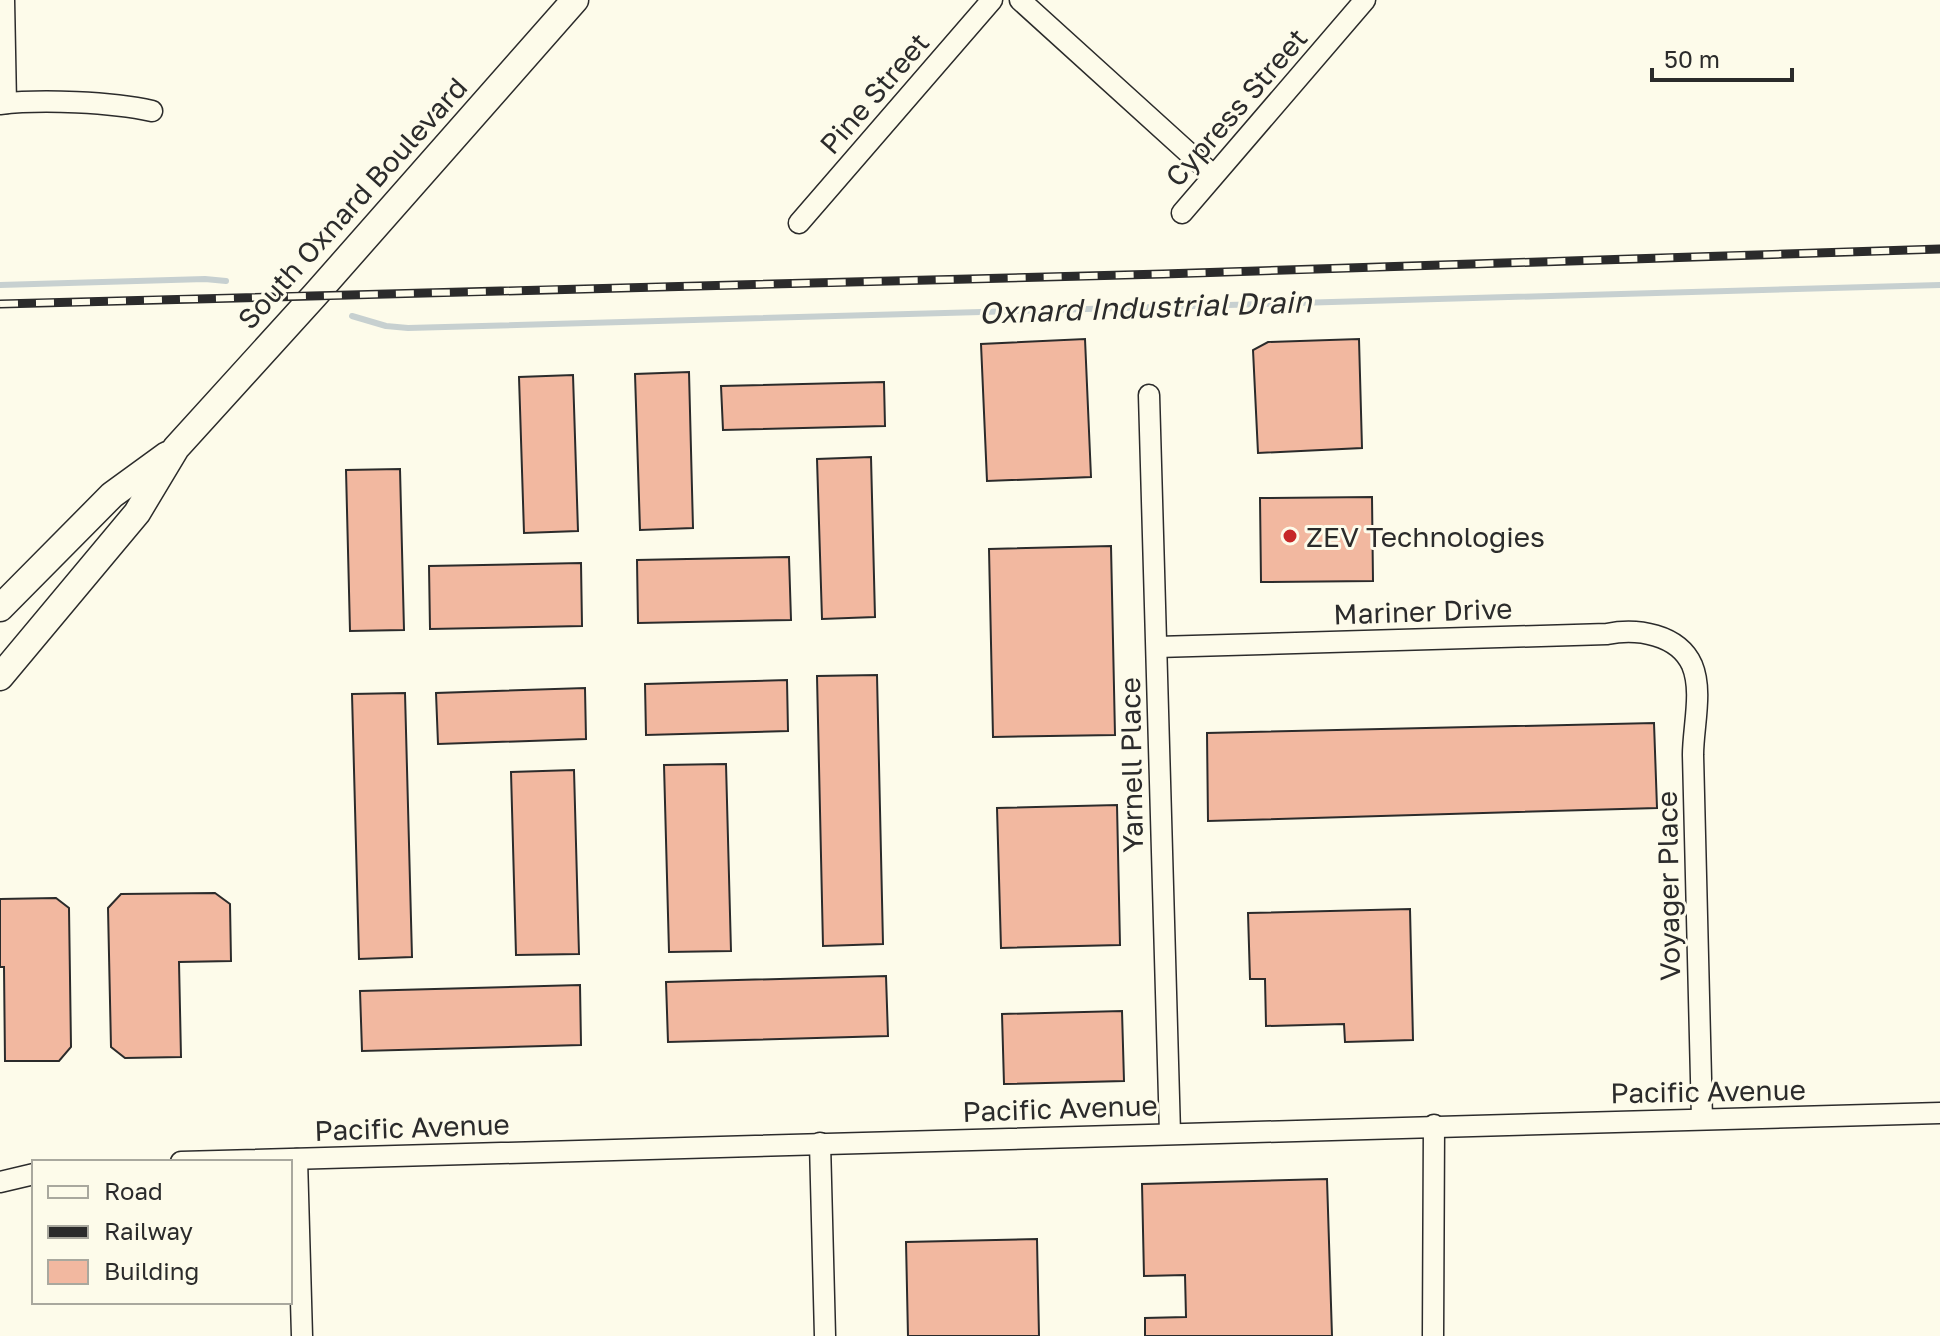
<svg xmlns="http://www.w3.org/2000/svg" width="1940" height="1336" font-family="'Golos Text',sans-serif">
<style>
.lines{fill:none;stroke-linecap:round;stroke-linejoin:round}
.stream{stroke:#c7d0d0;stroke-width:6}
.building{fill:#f2b8a0;stroke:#2b2b2b;stroke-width:2}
.minor-casing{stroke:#2b2b2b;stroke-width:23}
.major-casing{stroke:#2b2b2b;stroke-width:29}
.minor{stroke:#fdfbea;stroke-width:20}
.major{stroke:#fdfbea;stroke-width:26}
.rail-casing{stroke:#2b2b2b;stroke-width:9}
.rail{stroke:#fdfbea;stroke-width:6;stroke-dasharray:18;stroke-linecap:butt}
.poi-dot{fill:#c62828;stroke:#fdfbea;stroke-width:3}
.labels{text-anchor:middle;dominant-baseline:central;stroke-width:6;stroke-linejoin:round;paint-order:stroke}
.street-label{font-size:28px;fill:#2b2b2b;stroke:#fdfbea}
.poi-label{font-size:28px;fill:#2b2b2b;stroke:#fdfbea;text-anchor:start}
.water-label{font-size:30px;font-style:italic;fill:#2b2b2b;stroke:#fdfbea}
</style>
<rect width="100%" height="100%" fill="#fdfbea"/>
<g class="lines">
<g class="stream">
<polyline points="0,285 205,279 226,281"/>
<polyline points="352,316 386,326 408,328 1940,285"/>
</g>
</g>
<g class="building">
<polygon points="1085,339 1091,477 987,481 981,344"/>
<polygon points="1359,339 1362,448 1258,453 1253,350 1268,342"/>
<polygon points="689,372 693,528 640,530 635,374"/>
<polygon points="573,375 578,531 524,533 519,377"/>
<polygon points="884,382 885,426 723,430 721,386"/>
<polygon points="871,457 875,617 822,619 817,459"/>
<polygon points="400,469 404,630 350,631 346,470"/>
<polygon points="1372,497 1373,581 1261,582 1260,498"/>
<polygon points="1111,546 1115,735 993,737 989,549"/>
<polygon points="789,557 791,620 638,623 637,560"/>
<polygon points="581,563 582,626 430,629 429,566"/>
<polygon points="877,675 883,944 823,946 817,676"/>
<polygon points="787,680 788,731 646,735 645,684"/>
<polygon points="585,688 586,739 438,744 436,693"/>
<polygon points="405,693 412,957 359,959 352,694"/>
<polygon points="1654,723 1657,808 1208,821 1207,733"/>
<polygon points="726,764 731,951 669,952 664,765"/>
<polygon points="574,770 579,954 516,955 511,772"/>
<polygon points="1117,805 1120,945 1001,948 997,808"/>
<polygon points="215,893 230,904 231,961 179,962 181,1057 125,1058 111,1047 108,908 121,894"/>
<polygon points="56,898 69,908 71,1047 59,1061 5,1061 4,967 0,967 0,899"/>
<polygon points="1410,909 1413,1040 1345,1042 1344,1024 1266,1026 1265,979 1250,979 1248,913"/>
<polygon points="886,976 888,1036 668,1042 666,982"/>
<polygon points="580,985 581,1045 362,1051 360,991"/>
<polygon points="1122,1011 1124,1081 1004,1084 1002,1014"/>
<polygon points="1327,1179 1332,1336 1145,1336 1145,1318 1186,1317 1185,1275 1144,1276 1142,1184"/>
<polygon points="1037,1239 1039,1336 908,1336 906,1242"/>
</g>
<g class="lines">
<g class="minor-casing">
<g id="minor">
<polyline points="4,0 6,103"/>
<polyline points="1020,0 1213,175"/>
<path d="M0,104C41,99 112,102 152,111"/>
<polyline points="1182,213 1365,0"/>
<polyline points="799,223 992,0"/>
<polyline points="1149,395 1170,1133"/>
<path d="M1157,647L1607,634C1637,628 1678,634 1692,665C1703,691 1693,727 1693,755C1695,877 1699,998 1702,1119"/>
<polyline points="820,1143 825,1336"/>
<polyline points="297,1159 302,1336"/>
<polyline points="181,1162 1940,1113"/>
<polyline points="0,1182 34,1174"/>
<polyline points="1433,1336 1434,1125"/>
</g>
</g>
<g class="major-casing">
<g id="major">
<polyline points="0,608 112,495 167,455"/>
<polyline points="0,677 137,513 176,448 315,295 575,0"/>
</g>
</g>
<use href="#minor" class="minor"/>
<use href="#major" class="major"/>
<g class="rail-casing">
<polyline id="rail" points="0,304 1163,274 1940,249"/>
</g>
<use href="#rail" class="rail"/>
</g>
<circle class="poi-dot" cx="1290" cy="536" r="8"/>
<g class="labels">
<g class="street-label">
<text transform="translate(874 93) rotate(-49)">Pine Street</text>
<text transform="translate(1236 107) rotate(-49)">Cypress Street</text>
<text transform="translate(352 203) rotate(-48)">South Oxnard Boulevard</text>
<text transform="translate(1423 611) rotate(-2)">Mariner Drive</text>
<text transform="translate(1131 765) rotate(-91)">Yarnell Place</text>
<text transform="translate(1668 886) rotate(-91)">Voyager Place</text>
<text transform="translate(1708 1091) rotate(-1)">Pacific Avenue</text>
<text transform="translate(1060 1108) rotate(-2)">Pacific Avenue</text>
<text transform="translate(412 1127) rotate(-2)">Pacific Avenue</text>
</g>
<g class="poi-label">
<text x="1306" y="536">ZEV Technologies</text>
</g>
<g class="water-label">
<text transform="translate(1145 307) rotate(-2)">Oxnard Industrial Drain</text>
</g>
</g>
<rect x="32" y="1160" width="260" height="144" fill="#fdfbea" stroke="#a9a89e" stroke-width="2"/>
<rect x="48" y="1186" width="40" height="12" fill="#fdfbea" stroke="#a9a89e" stroke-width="2"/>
<text x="104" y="1200" font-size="24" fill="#2b2b2b">Road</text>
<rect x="48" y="1226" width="40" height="12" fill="#2b2b2b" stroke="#a9a89e" stroke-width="2"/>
<text x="104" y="1240" font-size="24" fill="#2b2b2b">Railway</text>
<rect x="48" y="1260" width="40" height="24" fill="#f2b8a0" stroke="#a9a89e" stroke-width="2"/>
<text x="104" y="1280" font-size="24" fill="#2b2b2b">Building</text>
<path d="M1652 68v12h140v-12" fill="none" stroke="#2b2b2b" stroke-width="4"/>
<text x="1664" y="68" font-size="24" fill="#2b2b2b" stroke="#fdfbea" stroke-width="6" paint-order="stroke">50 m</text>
</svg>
